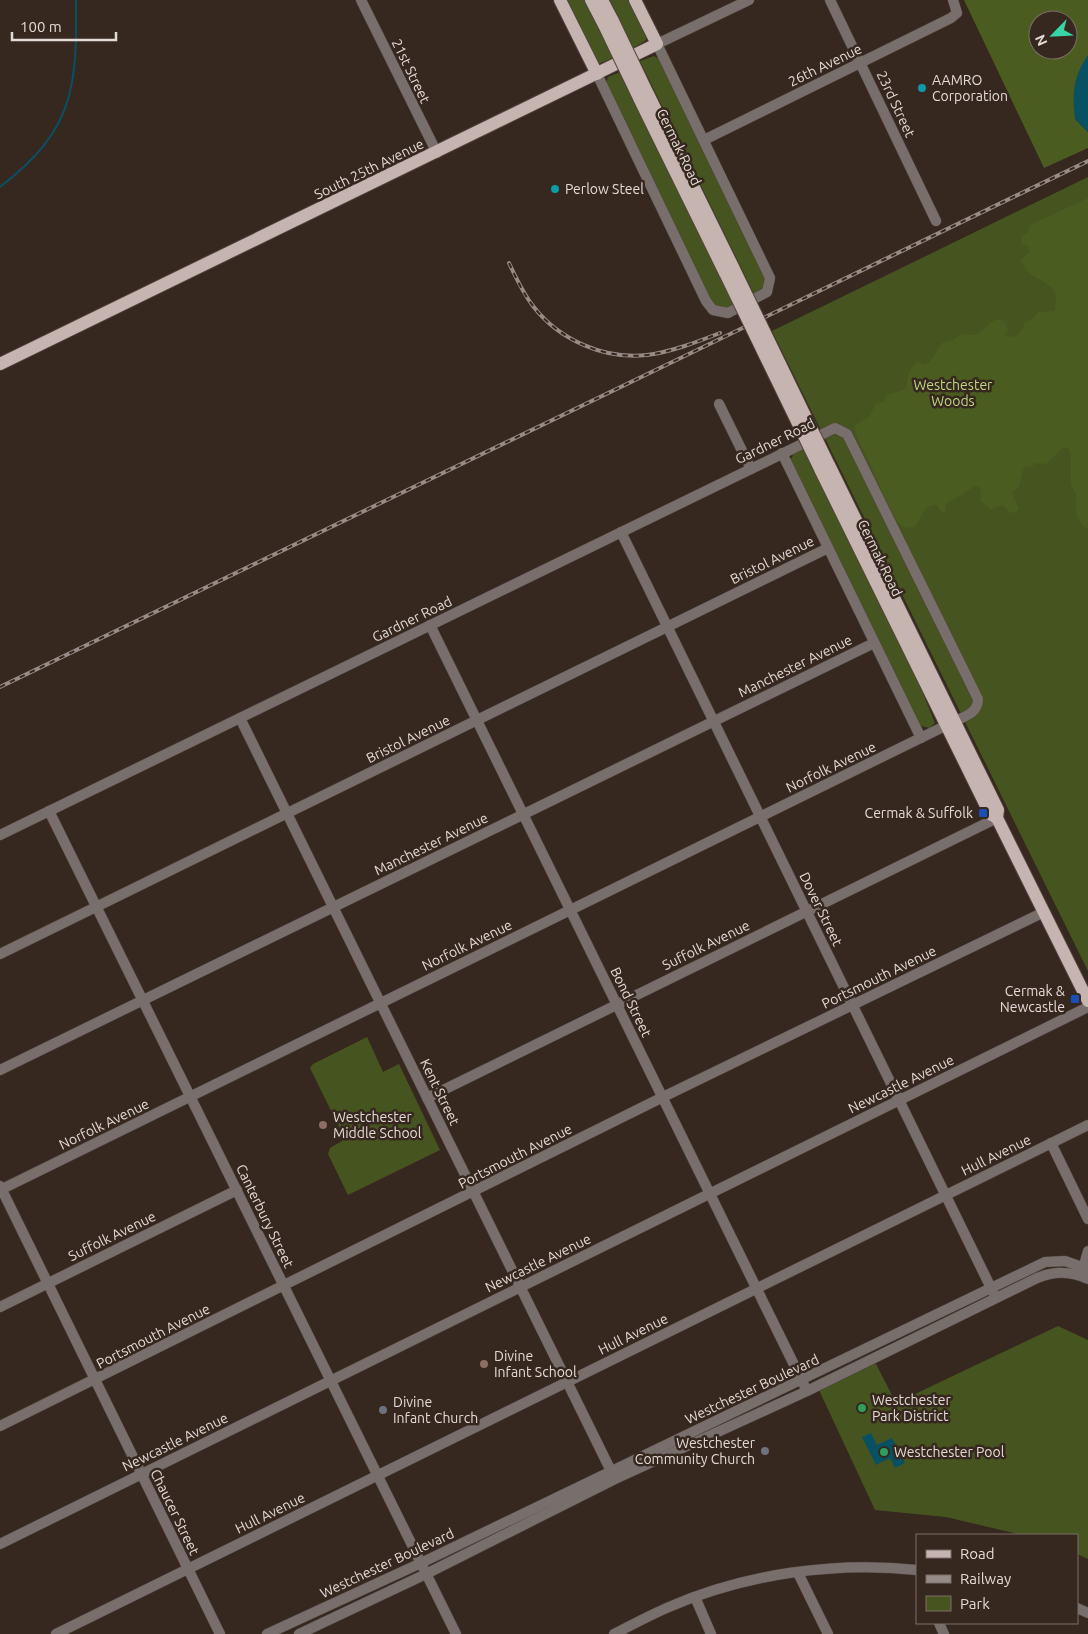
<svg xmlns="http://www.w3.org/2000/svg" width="1088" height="1634" font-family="Ubuntu,sans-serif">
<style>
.green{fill:#46551f}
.forest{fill:#4b5c20;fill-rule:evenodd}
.water{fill:#085162}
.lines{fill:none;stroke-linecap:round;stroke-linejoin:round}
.stream{stroke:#085162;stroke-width:2}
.minor-casing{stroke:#52443c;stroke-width:11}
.major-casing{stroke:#52443c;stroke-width:14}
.minor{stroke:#786f6d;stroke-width:10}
.major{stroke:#c6b4b0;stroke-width:12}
.rail-casing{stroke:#978b85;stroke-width:4}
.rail{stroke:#36271f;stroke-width:2;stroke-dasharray:5.5;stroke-linecap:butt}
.major-bridge-casing{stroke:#52443c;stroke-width:14;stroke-linecap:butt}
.major-bridge{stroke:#c6b4b0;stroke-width:12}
.culture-dot{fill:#0f9aa8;stroke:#36271f;stroke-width:2}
.transit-dot{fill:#1a4fb4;stroke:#36271f;stroke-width:2}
.education-dot{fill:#8d6e63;stroke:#36271f;stroke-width:2}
.leisure-dot{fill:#2e9e5b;stroke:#36271f;stroke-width:2}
.worship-dot{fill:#6b7280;stroke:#36271f;stroke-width:2}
.labels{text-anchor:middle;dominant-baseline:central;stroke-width:5;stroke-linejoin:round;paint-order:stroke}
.street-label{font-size:14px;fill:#e4dad5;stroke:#36271f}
.poi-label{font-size:14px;fill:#e4dad5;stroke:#36271f;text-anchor:start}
.park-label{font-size:14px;fill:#bcd780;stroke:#36271f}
</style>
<rect width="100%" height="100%" fill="#36271f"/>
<g class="green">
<polygon points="564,0 585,0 613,58 598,64"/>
<polygon points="610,0 631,0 647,37 645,41 633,48"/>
<polygon points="654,56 659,59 766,280 763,290 755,296 640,61"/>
<path d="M620,72L735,306C725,310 717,308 710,300L606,83L608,77Z"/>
<polygon points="1088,177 1088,971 772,331"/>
<polygon points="804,448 915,674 935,723 929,728 921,726 917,722 790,461 794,453"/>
<polygon points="367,1037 383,1072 399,1064 440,1150 348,1195 328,1154 330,1148 342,1141 343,1135 310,1068 313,1064"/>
<polygon points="1058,1326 1088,1340 1088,1559 1077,1554 1077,1535 1022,1535 946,1517 875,1510 819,1390 875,1362 896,1403"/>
</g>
<g class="forest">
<path d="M964,0H1088V56L1075,119L1088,132V148L1044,168ZM1038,20H1068V50H1038Z"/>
<path d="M1088,198V530L1081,523L1076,512V494L1071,484V453L1068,448L1063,447L1046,464L1036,463L1031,467L1024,466L1019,487L1012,493L1019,508L1016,513L1009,512L1003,505L991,509L980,501L981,488L975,486L946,504V511L942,513L937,505C922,506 922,517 915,527C906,529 902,527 896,520C886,502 878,483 870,464C865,449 855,441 855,425L869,417L876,404L884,402L886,395L906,389C908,375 907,371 918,362L924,365L929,363L943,342L953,340L962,334C983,338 981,328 997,319L1004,321L1008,330L1005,334L1009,337C1019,336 1022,332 1025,322L1032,319L1038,312L1054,311C1066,276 1029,287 1021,260L1029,253L1028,246L1021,243L1022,236L1027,233L1032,224Z"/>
</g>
<g class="water">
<path d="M1088,55V132L1075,119C1072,93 1073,77 1088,55Z"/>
<polygon points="871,1433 877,1445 892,1438 905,1463 895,1468 890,1458 876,1465 862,1437"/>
</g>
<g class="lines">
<path class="stream" d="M0,187C74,130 77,88 76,0"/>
<g class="minor-casing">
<g id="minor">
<polyline points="361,0 437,153"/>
<polyline points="830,0 936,221"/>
<polyline points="597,74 706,301 713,310 728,313 767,292 770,278 657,44 749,0"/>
<polyline points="704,140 951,18 957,13 953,0"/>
<polyline points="719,404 751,469"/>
<polyline points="782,453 921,738"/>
<polyline points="621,532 993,1292"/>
<polyline points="430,625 805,1387"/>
<polyline points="240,718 613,1475"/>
<polyline points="49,811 456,1634"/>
<path d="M0,835L835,428L847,434L978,699C978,713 966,716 955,721"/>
<polyline points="0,954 828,548"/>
<polyline points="0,1070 874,643"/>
<polyline points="427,1098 997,818"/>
<polyline points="1051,1143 1088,1219"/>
<polyline points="0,1186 220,1634"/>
<polyline points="0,1190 947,725"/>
<polyline points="1082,1272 1088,1251"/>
<polyline points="0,1307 237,1190"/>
<polyline points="0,1426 663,1097 1044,912"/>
<polyline points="0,1544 1088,1007"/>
<polyline points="798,1573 828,1634"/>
<polyline points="695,1597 711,1634"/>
<polyline points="1077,1608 1088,1613"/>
<polyline points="939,1623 944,1634"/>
<polyline points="56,1634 1088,1125"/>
<polyline points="267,1634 421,1563 1045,1262 1065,1261 1088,1269"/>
<path d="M299,1634L426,1574L615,1479L807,1391L1037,1278C1055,1271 1070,1271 1088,1279"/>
<path d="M614,1634C632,1625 650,1615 669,1607C745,1574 835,1561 917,1570"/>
</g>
</g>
<g class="major-casing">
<g id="major">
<polyline points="560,0 597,74"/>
<polyline points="591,0 604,25"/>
<polyline points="602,0 613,21"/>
<polyline points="648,94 734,269"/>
<polyline points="639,98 725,273"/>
<polyline points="0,364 657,44 635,0"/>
<polyline points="829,465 998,810 997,818 1088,1001"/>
<polyline points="820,469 990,814 997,818"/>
</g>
</g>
<use href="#minor" class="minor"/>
<use href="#major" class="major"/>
<g class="rail-casing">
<g id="rail">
<path d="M509,263C516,278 523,293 533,306C559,340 605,360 647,355C671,352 697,342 720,333"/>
<polyline points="0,687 1088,161"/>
</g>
</g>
<use href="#rail" class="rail"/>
<g class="major-bridge-casing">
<g id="major-bridge">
<polyline points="613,21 648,94"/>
<polyline points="604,25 639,98"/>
<polyline points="734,269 829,465"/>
<polyline points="725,273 820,469"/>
</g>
</g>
<use href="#major-bridge" class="major-bridge"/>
</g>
<g class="culture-dot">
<circle cx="922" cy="88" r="5"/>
<circle cx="555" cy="189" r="5"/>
</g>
<g class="transit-dot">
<rect x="978" y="808" width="10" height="10" rx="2.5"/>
<rect x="1070" y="994" width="10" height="10" rx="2.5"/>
</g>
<g class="education-dot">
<circle cx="323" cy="1125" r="5"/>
<circle cx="484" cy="1364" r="5"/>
</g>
<g class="leisure-dot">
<circle cx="862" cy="1408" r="5"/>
<circle cx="884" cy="1452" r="5"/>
</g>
<g class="worship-dot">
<circle cx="383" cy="1410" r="5"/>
<circle cx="765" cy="1451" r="5"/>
</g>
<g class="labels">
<g class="street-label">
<text transform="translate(825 65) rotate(-26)">26th Avenue</text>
<text transform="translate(411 71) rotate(64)">21st Street</text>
<text transform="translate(896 104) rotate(65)">23rd Street</text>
<text transform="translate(679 147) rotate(64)">Cermak Road</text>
<text transform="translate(369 169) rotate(-26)">South 25th Avenue</text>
<text transform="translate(775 441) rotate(-26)">Gardner Road</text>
<text transform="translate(880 558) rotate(64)">Cermak Road</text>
<text transform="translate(772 560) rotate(-26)">Bristol Avenue</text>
<text transform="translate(412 619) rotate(-26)">Gardner Road</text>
<text transform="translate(795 666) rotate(-26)">Manchester Avenue</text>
<text transform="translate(408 739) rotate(-26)">Bristol Avenue</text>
<text transform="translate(831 767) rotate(-26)">Norfolk Avenue</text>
<text transform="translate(431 844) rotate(-26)">Manchester Avenue</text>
<text transform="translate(821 909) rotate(64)">Dover Street</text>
<text transform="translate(467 945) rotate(-26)">Norfolk Avenue</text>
<text transform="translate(706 945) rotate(-26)">Suffolk Avenue</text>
<text transform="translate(879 977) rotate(-26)">Portsmouth Avenue</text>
<text transform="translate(631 1002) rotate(64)">Bond Street</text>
<text transform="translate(901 1084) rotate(-26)">Newcastle Avenue</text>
<text transform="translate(440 1092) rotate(64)">Kent Street</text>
<text transform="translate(104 1124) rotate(-26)">Norfolk Avenue</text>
<text transform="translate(996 1155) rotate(-26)">Hull Avenue</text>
<text transform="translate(515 1156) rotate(-27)">Portsmouth Avenue</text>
<text transform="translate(265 1216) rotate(64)">Canterbury Street</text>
<text transform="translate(112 1236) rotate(-26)">Suffolk Avenue</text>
<text transform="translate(538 1263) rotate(-26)">Newcastle Avenue</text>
<text transform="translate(633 1334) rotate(-26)">Hull Avenue</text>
<text transform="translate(153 1336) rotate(-27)">Portsmouth Avenue</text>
<text transform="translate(752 1389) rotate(-25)">Westchester Boulevard</text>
<text transform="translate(175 1442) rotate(-26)">Newcastle Avenue</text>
<text transform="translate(175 1512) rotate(64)">Chaucer Street</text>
<text transform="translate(270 1513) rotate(-26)">Hull Avenue</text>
<text transform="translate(387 1563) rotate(-25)">Westchester Boulevard</text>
</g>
<g class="poi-label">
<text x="932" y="80">AAMRO<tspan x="932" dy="16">Corporation</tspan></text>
<text x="565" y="189">Perlow Steel</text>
<text x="973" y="813" text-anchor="end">Cermak &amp; Suffolk</text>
<text x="1065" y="991" text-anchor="end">Cermak &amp;<tspan x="1065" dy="16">Newcastle</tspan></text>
<text x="333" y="1117">Westchester<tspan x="333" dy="16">Middle School</tspan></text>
<text x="494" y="1356">Divine<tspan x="494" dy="16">Infant School</tspan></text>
<text x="872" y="1400">Westchester<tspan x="872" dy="16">Park District</tspan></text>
<text x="393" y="1402">Divine<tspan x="393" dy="16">Infant Church</tspan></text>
<text x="755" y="1443" text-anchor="end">Westchester<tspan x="755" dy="16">Community Church</tspan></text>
<text x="894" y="1452">Westchester Pool</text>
</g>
<g class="park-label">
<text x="953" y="385">Westchester<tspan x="953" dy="16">Woods</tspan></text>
</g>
</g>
<rect x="916" y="1534" width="162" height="90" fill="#36271f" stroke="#7c6f68"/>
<rect x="926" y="1550" width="25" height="8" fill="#c6b4b0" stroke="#7c6f68"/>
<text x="960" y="1559" font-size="15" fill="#e4dad5">Road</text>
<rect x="926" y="1575" width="25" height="8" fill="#978b85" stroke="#7c6f68"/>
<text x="960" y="1584" font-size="15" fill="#e4dad5">Railway</text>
<rect x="926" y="1596" width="25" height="15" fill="#46551f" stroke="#7c6f68"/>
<text x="960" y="1609" font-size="15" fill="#e4dad5">Park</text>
<g transform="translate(1053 35) rotate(246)"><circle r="24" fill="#36271f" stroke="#7c6f68"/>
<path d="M0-4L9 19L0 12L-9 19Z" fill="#37d4a6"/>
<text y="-8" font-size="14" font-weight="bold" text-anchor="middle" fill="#e4dad5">N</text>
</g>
<path d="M12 32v8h104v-8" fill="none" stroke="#e4dad5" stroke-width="2.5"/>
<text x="20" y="32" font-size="15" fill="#e4dad5" stroke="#36271f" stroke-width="4" paint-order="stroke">100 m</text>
</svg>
